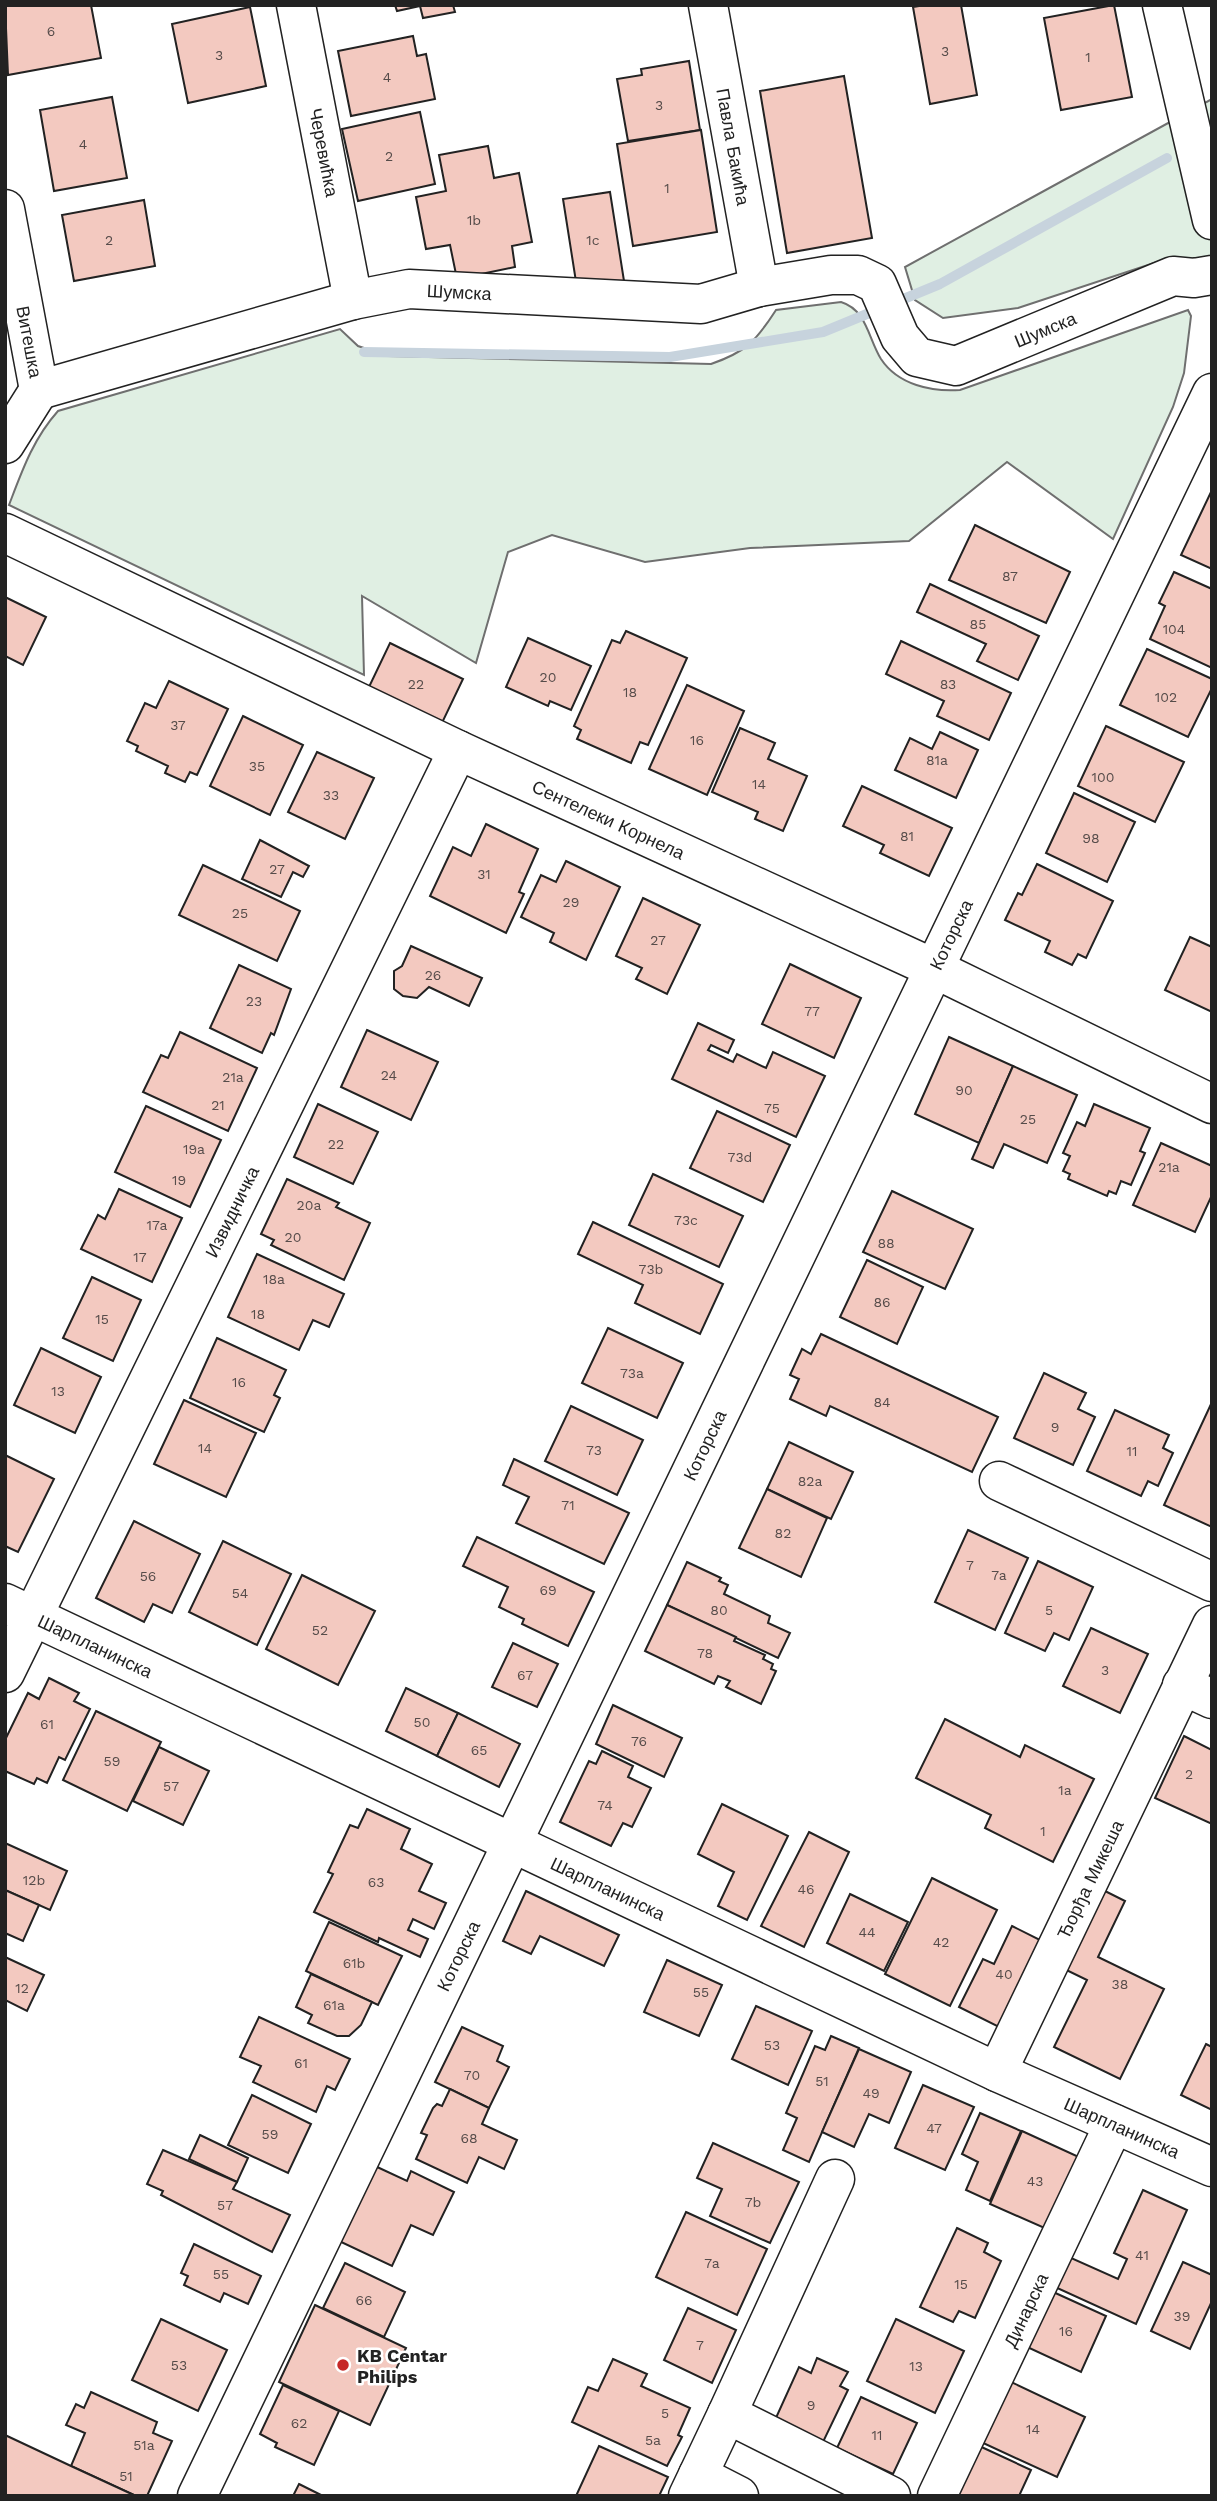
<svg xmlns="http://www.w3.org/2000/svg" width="1217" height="2501" font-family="'Work Sans',sans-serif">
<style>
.green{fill:#e0efe3;stroke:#6f6f6f;stroke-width:2}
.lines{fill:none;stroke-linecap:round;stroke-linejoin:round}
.stream{stroke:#c7d3dd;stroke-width:10}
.building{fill:#f3c9c0;stroke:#222;stroke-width:2}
.minor-casing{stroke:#222;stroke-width:41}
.minor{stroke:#fff;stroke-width:38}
.poi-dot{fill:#c62828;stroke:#fff;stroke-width:2.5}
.labels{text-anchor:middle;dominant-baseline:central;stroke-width:5;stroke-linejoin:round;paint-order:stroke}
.number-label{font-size:14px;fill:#564c4a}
.street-label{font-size:18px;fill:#222;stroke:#fff}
.poi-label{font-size:18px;font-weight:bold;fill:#222;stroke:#fff;text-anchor:start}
</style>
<rect width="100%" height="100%" fill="#fff"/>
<g class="green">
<polygon points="1212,99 1212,266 1169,258 1018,308 943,318 915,300 905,267"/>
<path d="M841,302C867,310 868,338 881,359C898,385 932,392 960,390L1188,310L1191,316L1184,373L1173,407L1113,539L1007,462L909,541L750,548L645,562L552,535L508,552L476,663L362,596L364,675L9,505C22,471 33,439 58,411L340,329L358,346L388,356L711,364C746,352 756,341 776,310Z"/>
</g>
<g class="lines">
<polyline class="stream" points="364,352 670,357 823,332 940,284 1167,158"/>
</g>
<g class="building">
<polygon points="5,5 91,5 101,58 8,75"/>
<polygon points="395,5 453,5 455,12 423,18 420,6 397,11"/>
<polygon points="925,5 961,5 977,95 930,104 913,7"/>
<polygon points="1114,5 1132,97 1061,110 1044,18"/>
<polygon points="250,7 266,86 188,103 172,24"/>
<polygon points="413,36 417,56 426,54 435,99 351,116 338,51"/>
<polygon points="689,61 700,130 628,141 617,79 642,75 641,69"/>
<polygon points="844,76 872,238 787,253 760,91"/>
<polygon points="112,97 127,178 54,191 40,110"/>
<polygon points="420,112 435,184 358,201 342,129"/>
<polygon points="701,130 717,232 633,246 617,144"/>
<polygon points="488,146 494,178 519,173 532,242 512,246 515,267 457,279 450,245 426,249 416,197 446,191 439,155"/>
<polygon points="610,192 624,281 577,288 563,199"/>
<polygon points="144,200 155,266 74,281 62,215"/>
<polygon points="1211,492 1212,492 1212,569 1181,555"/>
<polygon points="975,525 1070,572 1046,623 949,580"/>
<polygon points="1174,572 1212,589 1212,668 1150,639 1165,606 1159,603"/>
<polygon points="930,584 1039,636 1018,680 977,661 986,644 917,612"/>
<polygon points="5,597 46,617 23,665 5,656"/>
<polygon points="626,631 687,658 648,745 640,742 631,763 577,739 581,730 574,726 612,640 620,643"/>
<polygon points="528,638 591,666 571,710 550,701 548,706 506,687"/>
<polygon points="901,641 1011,693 989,740 937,716 944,701 886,674"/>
<polygon points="390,643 463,679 441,725 368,689"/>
<polygon points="1147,649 1212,679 1212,688 1188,737 1120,705"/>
<polygon points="169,681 228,709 197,775 190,772 185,782 165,773 168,766 136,751 138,746 127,741 145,703 156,708"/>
<polygon points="687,685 744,711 707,795 649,769"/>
<polygon points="243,716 303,745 270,815 210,786"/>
<polygon points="1106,726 1184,762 1155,822 1078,786"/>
<polygon points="740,728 775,743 768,759 807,776 783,831 755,819 758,812 712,792"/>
<polygon points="940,732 978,750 956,798 895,770 910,738 932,749"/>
<polygon points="317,752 374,778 345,839 288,812"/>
<polygon points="862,786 952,828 929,876 880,853 884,845 843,826"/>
<polygon points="1074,793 1135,822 1107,882 1046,853"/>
<polygon points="486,824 538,849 519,892 524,894 506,933 430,896 453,847 471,856"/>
<polygon points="260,840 309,866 303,877 293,872 281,897 242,879"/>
<polygon points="566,861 620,887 586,960 550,942 554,933 521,917 541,875 556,882"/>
<polygon points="1037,864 1113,901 1086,958 1078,954 1072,965 1045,952 1050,941 1005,920 1018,893 1022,895"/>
<polygon points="203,865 300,911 277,961 179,915"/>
<polygon points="643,898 700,925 667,994 636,979 642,968 616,956"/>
<polygon points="1190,937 1212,947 1212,1012 1165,990"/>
<polygon points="411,946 482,978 469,1006 429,987 417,998 403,996 394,989 394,971 402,966"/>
<polygon points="790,964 861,998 834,1058 762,1024"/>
<polygon points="239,965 291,989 274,1035 271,1033 262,1053 210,1028"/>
<polygon points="698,1023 734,1040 728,1053 711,1045 708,1050 733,1062 737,1054 766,1068 773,1052 825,1076 796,1137 672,1079"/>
<polygon points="367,1030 438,1062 411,1120 341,1087"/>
<polygon points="180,1032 257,1068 228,1131 143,1092 161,1055 168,1058"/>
<polygon points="949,1037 1013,1066 979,1143 915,1114"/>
<polygon points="1013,1066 1077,1095 1047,1163 1004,1144 993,1168 972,1159"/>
<polygon points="318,1104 378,1132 353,1184 294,1157"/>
<polygon points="1094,1104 1150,1128 1140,1151 1145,1153 1131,1185 1121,1181 1116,1194 1109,1191 1107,1196 1068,1179 1070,1174 1063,1171 1070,1156 1063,1153 1077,1122 1085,1126"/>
<polygon points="146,1106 221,1140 190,1207 115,1172"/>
<polygon points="717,1111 790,1145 763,1202 690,1168"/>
<polygon points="1161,1143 1212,1166 1212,1195 1195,1232 1133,1205"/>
<polygon points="653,1174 743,1216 719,1267 629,1225"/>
<polygon points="287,1179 339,1203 336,1207 370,1223 344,1280 271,1245 274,1240 261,1234"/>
<polygon points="119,1189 182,1218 152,1282 81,1249 98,1215 105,1219"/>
<polygon points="892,1191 973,1229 945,1289 863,1252"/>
<polygon points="593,1222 723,1284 700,1334 635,1303 643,1285 578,1254"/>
<polygon points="257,1254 344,1294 329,1327 313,1320 299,1350 228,1317"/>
<polygon points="867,1260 923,1287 897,1344 840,1317"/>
<polygon points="92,1277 141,1300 113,1361 63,1338"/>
<polygon points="608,1328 683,1363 657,1418 582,1383"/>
<polygon points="821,1334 998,1417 972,1472 830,1406 826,1416 790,1399 799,1379 790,1375 802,1349 811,1354"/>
<polygon points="217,1338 286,1370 274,1395 280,1398 264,1432 190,1398"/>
<polygon points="41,1348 101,1377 75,1433 14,1405"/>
<polygon points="1044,1373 1086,1393 1078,1409 1095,1417 1073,1465 1014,1438"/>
<polygon points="184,1400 256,1433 226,1497 154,1464"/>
<polygon points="1212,1402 1212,1527 1164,1505"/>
<polygon points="571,1406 643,1440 617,1495 545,1461"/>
<polygon points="1115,1410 1169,1435 1163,1448 1173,1453 1158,1486 1148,1481 1141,1496 1087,1471"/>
<polygon points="789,1442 853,1472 831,1519 767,1489"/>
<polygon points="5,1455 54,1479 18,1552 5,1546"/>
<polygon points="514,1459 629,1513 604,1564 516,1523 529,1497 503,1485"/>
<polygon points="767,1489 827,1518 801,1577 739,1548"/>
<polygon points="134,1521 200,1554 172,1613 153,1604 144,1622 96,1598"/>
<polygon points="968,1530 1028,1558 995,1630 935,1602"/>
<polygon points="477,1537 594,1592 568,1646 522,1624 524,1619 499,1607 508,1587 463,1566"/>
<polygon points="223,1541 291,1574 257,1645 189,1612"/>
<polygon points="1038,1561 1093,1587 1069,1640 1054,1633 1045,1651 1005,1633"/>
<polygon points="687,1562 721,1578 719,1581 728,1585 724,1594 770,1616 768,1623 790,1633 778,1658 667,1605"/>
<polygon points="302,1575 375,1611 338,1685 266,1649"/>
<polygon points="667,1605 736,1637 734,1641 765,1655 763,1659 773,1664 771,1669 776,1671 761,1704 726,1687 730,1681 718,1676 714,1684 645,1651"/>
<polygon points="1091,1628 1148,1654 1120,1713 1063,1686"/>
<polygon points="513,1643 558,1664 537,1707 492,1687"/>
<polygon points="49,1678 79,1693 74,1701 90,1709 65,1760 59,1757 47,1783 37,1778 34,1784 5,1771 5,1740 28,1693 39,1699"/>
<polygon points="406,1688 458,1713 437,1756 386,1731"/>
<polygon points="613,1705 682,1738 664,1777 596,1744"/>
<polygon points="96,1711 161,1742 127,1811 63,1780"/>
<polygon points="458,1713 520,1744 499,1787 437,1756"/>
<polygon points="945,1719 1020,1757 1025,1745 1094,1779 1053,1862 985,1828 991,1815 916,1778"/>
<polygon points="1184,1736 1212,1750 1212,1824 1155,1798"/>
<polygon points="159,1747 209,1771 183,1825 133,1801"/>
<polygon points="602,1751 633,1766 628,1777 651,1788 632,1827 623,1823 611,1846 560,1822 589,1761 596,1764"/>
<polygon points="722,1804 788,1836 747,1920 718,1906 734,1872 698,1854"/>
<polygon points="367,1809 410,1829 401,1849 432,1864 419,1891 446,1903 434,1929 413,1919 408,1930 428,1939 420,1957 379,1938 378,1942 314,1912 333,1874 328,1872 350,1825 358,1828"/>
<polygon points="809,1832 849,1852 804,1947 761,1926"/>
<polygon points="5,1843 67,1871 50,1910 5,1890"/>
<polygon points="932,1878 997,1910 950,2006 885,1974"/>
<polygon points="1093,1885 1125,1901 1098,1957 1164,1989 1120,2079 1054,2047 1087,1980 1054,1964"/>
<polygon points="5,1890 39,1905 23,1941 5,1933"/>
<polygon points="526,1891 619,1935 604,1966 540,1936 531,1954 503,1941"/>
<polygon points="850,1894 908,1922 884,1971 827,1943"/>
<polygon points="329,1922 402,1956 378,2005 306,1971"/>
<polygon points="1012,1926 1046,1943 1009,2032 959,2007 983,1959 994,1964"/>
<polygon points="5,1957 44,1975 27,2011 5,2000"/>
<polygon points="667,1960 722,1985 699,2036 644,2012"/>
<polygon points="311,1974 372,2002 361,2025 349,2036 337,2036 308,2023 312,2015 296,2007"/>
<polygon points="756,2006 812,2031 788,2085 732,2059"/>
<polygon points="259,2017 350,2059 335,2090 327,2086 316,2112 253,2082 261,2066 240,2057"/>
<polygon points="462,2027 503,2046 497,2061 509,2067 489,2108 435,2082"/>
<polygon points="831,2036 859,2048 809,2162 783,2150 797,2118 786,2113 815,2046 825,2050"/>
<polygon points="1206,2044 1212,2047 1212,2110 1181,2095"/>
<polygon points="859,2049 911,2072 889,2123 869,2114 854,2147 822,2132"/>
<polygon points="923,2085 974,2107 945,2170 895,2148"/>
<polygon points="450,2089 489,2108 482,2124 517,2140 504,2169 479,2157 467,2183 416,2159 427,2135 421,2133 433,2108 437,2104 442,2106"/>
<polygon points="252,2095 311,2124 288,2173 228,2145"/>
<polygon points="980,2113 1021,2131 990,2201 966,2190 978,2162 962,2154"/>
<polygon points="1022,2131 1081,2158 1049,2230 990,2204"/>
<polygon points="200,2135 248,2158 237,2182 189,2159"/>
<polygon points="713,2143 799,2182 770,2243 710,2216 722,2189 697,2178"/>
<polygon points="163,2150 237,2182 233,2189 290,2215 272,2252 161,2195 163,2191 147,2184"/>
<polygon points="375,2166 407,2181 411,2171 454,2192 433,2235 411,2225 392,2266 339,2241"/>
<polygon points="1143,2190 1187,2210 1136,2324 1055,2287 1069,2257 1118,2279 1127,2259 1114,2253"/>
<polygon points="686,2212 767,2249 737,2315 656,2277"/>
<polygon points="957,2228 988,2243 984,2252 1001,2261 975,2318 959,2311 953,2322 920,2307"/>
<polygon points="194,2244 261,2276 248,2304 224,2293 220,2302 184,2285 188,2276 181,2273"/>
<polygon points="1183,2262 1212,2275 1212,2301 1190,2349 1151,2331"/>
<polygon points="345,2263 405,2292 384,2337 323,2308"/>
<polygon points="1051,2291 1106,2316 1081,2372 1025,2346"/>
<polygon points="315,2305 406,2348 370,2425 279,2382"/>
<polygon points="688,2308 736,2330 712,2383 664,2360"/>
<polygon points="161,2319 227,2350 198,2411 132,2380"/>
<polygon points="896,2319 964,2351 935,2413 867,2381"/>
<polygon points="817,2358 848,2372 840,2386 848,2390 823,2442 775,2420 799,2367 811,2373"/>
<polygon points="613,2359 647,2374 641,2386 690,2408 678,2435 682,2437 667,2466 572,2422 588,2387 598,2391"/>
<polygon points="1009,2381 1085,2417 1057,2477 981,2442"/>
<polygon points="283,2385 339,2411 314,2465 275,2447 277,2443 260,2434"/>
<polygon points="91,2392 157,2422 153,2433 172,2441 147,2496 136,2496 71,2466 85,2433 66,2425 76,2404 84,2408"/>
<polygon points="861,2397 917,2423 893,2474 837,2448"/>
<polygon points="5,2435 71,2466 136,2496 5,2496"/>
<polygon points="975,2444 1031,2470 1019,2496 951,2496"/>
<polygon points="599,2446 668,2477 659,2496 576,2496"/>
<polygon points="299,2484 323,2496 293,2496"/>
</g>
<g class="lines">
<g class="minor-casing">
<g id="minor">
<path id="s1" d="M296,5L353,300"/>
<path id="s2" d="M708,5L759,287"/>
<polyline points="1162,5 1212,220"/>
<path id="s3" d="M5,209L39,390"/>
<path id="s4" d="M39,390L353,300L409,289L701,304L759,287L831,275H858L877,284L900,337L917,357L956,366L1173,276L1194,278L1212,275"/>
<polyline points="5,444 39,390"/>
<path id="s5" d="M5,533L458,750L933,968L1212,1104"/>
<polyline points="999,1481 1212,1582"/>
<path id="s6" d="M5,1603L997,2072L1212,2167"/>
<path id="s7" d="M5,1673L458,750"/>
<polyline points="1182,1685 1212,1699"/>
<path id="s8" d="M997,2072L1212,1625"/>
<polyline points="727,2414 835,2179"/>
<polyline points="698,2475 727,2414 891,2496"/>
<path id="s9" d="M197,2496L1212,393"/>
<polyline points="688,2496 698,2475 739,2496"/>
<path id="s10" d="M937,2496L1114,2124"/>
</g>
</g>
<use href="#minor" class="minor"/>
</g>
<circle class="poi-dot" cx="343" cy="2365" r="7"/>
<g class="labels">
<g class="number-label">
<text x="51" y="31">6</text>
<text x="945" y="51">3</text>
<text x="219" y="55">3</text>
<text x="1088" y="57">1</text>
<text x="387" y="77">4</text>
<text x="659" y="105">3</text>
<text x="83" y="144">4</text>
<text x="389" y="156">2</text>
<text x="667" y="188">1</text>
<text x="474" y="220">1b</text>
<text x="109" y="240">2</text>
<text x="593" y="240">1c</text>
<text x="1010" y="576">87</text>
<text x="978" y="624">85</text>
<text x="1174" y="629">104</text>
<text x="548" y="677">20</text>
<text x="416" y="684">22</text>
<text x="948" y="684">83</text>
<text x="630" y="692">18</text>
<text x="1166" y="697">102</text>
<text x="178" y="725">37</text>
<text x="697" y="740">16</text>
<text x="937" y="760">81a</text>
<text x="257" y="766">35</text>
<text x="1103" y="777">100</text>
<text x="759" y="784">14</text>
<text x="331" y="795">33</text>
<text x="907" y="836">81</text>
<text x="1091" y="838">98</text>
<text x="277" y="869">27</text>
<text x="484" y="874">31</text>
<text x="571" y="902">29</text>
<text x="240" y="913">25</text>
<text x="658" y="940">27</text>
<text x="433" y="975">26</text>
<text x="254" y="1001">23</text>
<text x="812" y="1011">77</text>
<text x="389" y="1075">24</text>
<text x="233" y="1077">21a</text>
<text x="964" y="1090">90</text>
<text x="218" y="1105">21</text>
<text x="772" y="1108">75</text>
<text x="1028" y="1119">25</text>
<text x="336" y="1144">22</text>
<text x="194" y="1149">19a</text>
<text x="740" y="1157">73d</text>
<text x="1169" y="1167">21a</text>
<text x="179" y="1180">19</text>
<text x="309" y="1205">20a</text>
<text x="686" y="1220">73c</text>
<text x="157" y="1225">17a</text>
<text x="293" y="1237">20</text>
<text x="886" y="1243">88</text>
<text x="140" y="1257">17</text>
<text x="651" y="1269">73b</text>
<text x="274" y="1279">18a</text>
<text x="882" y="1302">86</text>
<text x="258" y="1314">18</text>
<text x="102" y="1319">15</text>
<text x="632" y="1373">73a</text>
<text x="239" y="1382">16</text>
<text x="58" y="1391">13</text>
<text x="882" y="1402">84</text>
<text x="1055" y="1427">9</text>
<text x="205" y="1448">14</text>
<text x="594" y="1450">73</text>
<text x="1132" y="1451">11</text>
<text x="810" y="1481">82a</text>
<text x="568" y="1505">71</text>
<text x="783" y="1533">82</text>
<text x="970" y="1565">7</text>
<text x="999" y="1575">7a</text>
<text x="148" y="1576">56</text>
<text x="548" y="1590">69</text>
<text x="240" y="1593">54</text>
<text x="719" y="1610">80</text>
<text x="1049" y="1610">5</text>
<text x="320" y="1630">52</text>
<text x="705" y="1653">78</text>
<text x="1105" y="1670">3</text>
<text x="525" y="1675">67</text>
<text x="422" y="1722">50</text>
<text x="47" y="1724">61</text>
<text x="639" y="1741">76</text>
<text x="479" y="1750">65</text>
<text x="112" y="1761">59</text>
<text x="1189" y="1774">2</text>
<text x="171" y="1786">57</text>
<text x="1065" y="1790">1a</text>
<text x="605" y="1805">74</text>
<text x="1043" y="1831">1</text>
<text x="34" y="1880">12b</text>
<text x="376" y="1882">63</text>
<text x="806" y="1889">46</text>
<text x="867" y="1932">44</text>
<text x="941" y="1942">42</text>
<text x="354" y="1963">61b</text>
<text x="1004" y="1974">40</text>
<text x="1120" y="1984">38</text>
<text x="22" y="1988">12</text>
<text x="701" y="1992">55</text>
<text x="334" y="2005">61a</text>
<text x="772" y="2045">53</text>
<text x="301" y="2063">61</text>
<text x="472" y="2075">70</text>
<text x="822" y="2081">51</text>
<text x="871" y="2093">49</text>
<text x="934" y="2128">47</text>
<text x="270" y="2134">59</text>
<text x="469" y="2138">68</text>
<text x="1035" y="2181">43</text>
<text x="753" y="2202">7b</text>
<text x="225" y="2205">57</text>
<text x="1142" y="2255">41</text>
<text x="712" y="2263">7a</text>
<text x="221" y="2274">55</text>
<text x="961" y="2284">15</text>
<text x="364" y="2300">66</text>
<text x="1182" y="2316">39</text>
<text x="1066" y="2331">16</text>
<text x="700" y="2345">7</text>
<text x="179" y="2365">53</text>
<text x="916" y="2366">13</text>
<text x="811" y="2405">9</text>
<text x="665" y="2413">5</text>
<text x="299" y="2423">62</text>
<text x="1033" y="2429">14</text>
<text x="877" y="2435">11</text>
<text x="653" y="2440">5a</text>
<text x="144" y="2445">51a</text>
<text x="126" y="2476">51</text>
</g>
<g class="street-label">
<text stroke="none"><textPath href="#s2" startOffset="144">Павла Бакића</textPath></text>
<text stroke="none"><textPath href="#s1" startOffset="150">Черевићка</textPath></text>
<text stroke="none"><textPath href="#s4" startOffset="434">Шумска</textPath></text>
<text stroke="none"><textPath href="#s4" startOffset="1078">Шумска</textPath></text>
<text stroke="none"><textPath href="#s3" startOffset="135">Витешка</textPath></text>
<text stroke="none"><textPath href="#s5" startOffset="668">Сентелеки Корнела</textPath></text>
<text stroke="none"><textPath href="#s9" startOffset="1734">Которска</textPath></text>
<text stroke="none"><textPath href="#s7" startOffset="514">Извидничка</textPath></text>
<text stroke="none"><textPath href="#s9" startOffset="1167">Которска</textPath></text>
<text stroke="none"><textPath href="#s6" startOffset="100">Шарпланинска</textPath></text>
<text stroke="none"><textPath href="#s8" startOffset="214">Ђорђа Микеша</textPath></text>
<text stroke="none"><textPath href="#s6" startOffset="667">Шарпланинска</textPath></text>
<text stroke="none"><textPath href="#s9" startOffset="600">Которска</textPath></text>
<text stroke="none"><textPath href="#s6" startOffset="1234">Шарпланинска</textPath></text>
<text stroke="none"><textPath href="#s10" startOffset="206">Динарска</textPath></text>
</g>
<g class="poi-label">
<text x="357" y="2355">KB Centar<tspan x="357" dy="21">Philips</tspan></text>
</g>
</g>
<rect width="1217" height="2501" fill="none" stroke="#222222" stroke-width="14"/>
</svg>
